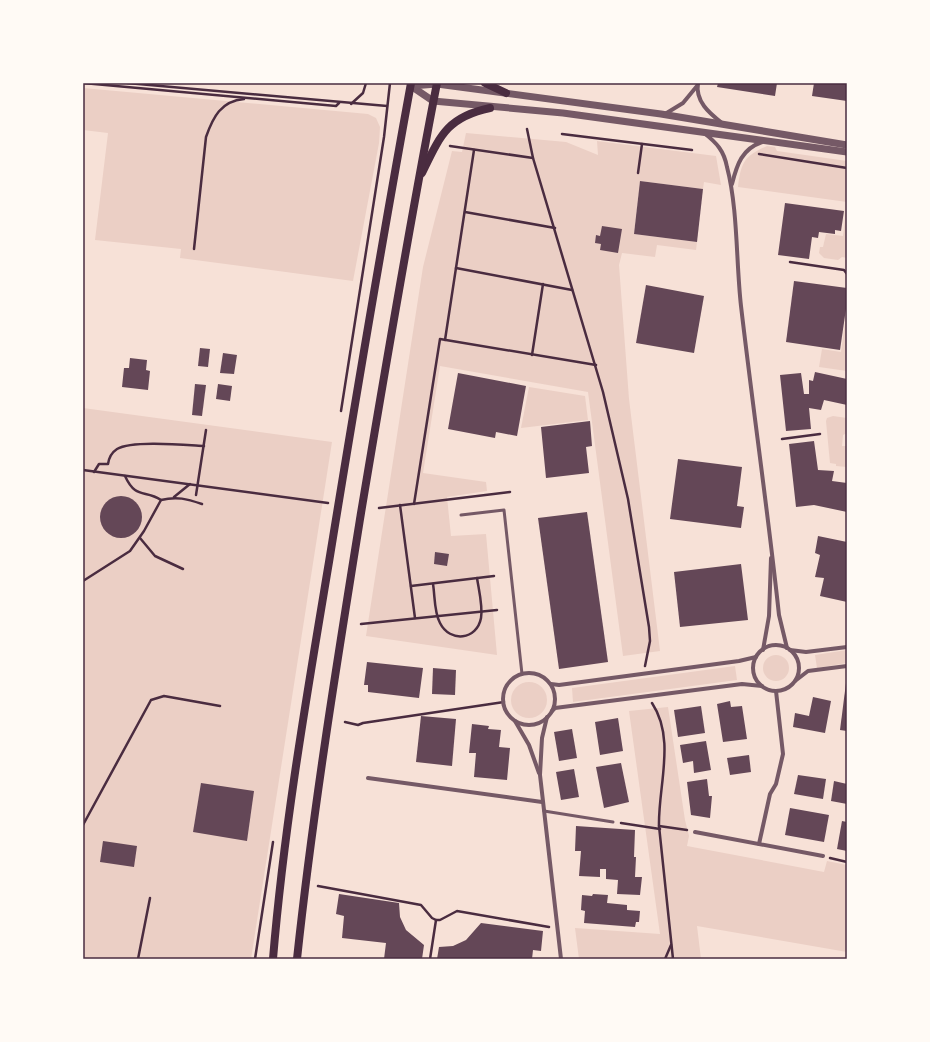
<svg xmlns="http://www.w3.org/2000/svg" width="930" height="1042" font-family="'Source Sans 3',sans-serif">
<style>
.green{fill:#ebcfc5}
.building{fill:#644757}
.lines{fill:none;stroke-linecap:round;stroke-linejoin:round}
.path{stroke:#4a2c40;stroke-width:2.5}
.service{stroke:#755966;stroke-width:3}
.minor{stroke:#755966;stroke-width:4}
.tertiary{stroke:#755966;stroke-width:7}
.secondary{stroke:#4a2c40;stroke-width:8}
.neatline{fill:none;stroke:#4a2c40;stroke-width:1.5}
</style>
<rect width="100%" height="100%" fill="#f7e1d7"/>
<g class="green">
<polygon points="83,88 368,114 376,118 380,127 379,143 353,281 180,258 181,249 95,240 108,133 83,130"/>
<polygon points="466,133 566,142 598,155 597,141 716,156 721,185 704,182 703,189 640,181 634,234 697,242 696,250 657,245 655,257 622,253 619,265 629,399 660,651 623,656 588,392 440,366 423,473 486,482 487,491 447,497 451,536 486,534 497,655 366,636 423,267 452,151 462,152"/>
<path d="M767,146L775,147L777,151L847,161V202L738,187C741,163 744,156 767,146Z"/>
<polygon points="846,210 847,258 842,257 838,260 824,258 819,253 820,247 823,247 826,234 843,236"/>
<polygon points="847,307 847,371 819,367 822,349 841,352"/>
<polygon points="529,387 585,396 588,420 521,428"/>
<polygon points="83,408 332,442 251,959 83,959"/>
<polygon points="833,416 847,418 847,433 843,435 842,446 847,446 847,467 836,466 836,464 830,463 826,421 827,418"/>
<polygon points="847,650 847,663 817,668 815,655"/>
<circle cx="776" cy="668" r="13"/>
<polygon points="735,666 737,680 573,702 572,688"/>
<circle cx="529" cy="700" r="18"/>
<polygon points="668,707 685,820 689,836 687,846 824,872 827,861 847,865 847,952 697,926 701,959 579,959 575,928 660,934 629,711"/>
</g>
<g class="building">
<polygon points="718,83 777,83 775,96 717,87"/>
<polygon points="814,83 847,83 847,101 812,96"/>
<polygon points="640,181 703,189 697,242 634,234"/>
<polygon points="785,203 844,211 841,231 835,230 835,234 819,232 818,238 812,237 809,259 778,255"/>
<polygon points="602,226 622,229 618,253 600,250 601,244 595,243 596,235 600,236"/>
<polygon points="794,281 847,288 847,302 840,350 786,342"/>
<polygon points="646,285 704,296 694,353 636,343"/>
<polygon points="200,348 210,349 208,367 198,366"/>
<polygon points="223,353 237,355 234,374 220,373"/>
<polygon points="130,358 147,360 146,370 150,371 148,390 122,387 124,368 129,368"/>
<polygon points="815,372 847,379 847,405 824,400 821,410 809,408 811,429 786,431 780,375 801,373 804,394 809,394 809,380 813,381"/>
<polygon points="458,373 526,386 517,436 496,432 495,438 448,429"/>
<polygon points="195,384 206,385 202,416 192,415"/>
<polygon points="218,384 232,386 230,401 216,399"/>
<polygon points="590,421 592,446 586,447 589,473 546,478 541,427"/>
<polygon points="814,441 818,470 834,471 832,481 847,483 847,512 814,505 796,507 789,444"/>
<polygon points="678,459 742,467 737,506 744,507 741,528 670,519"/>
<circle cx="121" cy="517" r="21"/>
<polygon points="587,512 608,662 559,669 538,518"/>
<polygon points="818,536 847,542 847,602 820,596 824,578 815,577 820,555 815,553"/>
<polygon points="435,552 449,554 447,566 434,564"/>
<polygon points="741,564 748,620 680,627 674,572"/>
<polygon points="367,662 423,668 419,698 368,692 368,685 364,685"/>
<polygon points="433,668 456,670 455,695 432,694"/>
<polygon points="846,683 847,683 847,731 840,730"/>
<polygon points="813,697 831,701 825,733 793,727 795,713 809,716"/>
<polygon points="730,701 731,707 742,706 747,739 723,742 717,704"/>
<polygon points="701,706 705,733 678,737 674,710"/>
<polygon points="421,716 456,719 452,766 416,762"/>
<polygon points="618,718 623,751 600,755 595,722"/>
<polygon points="472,724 489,726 488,729 501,730 499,747 510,748 507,780 474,777 476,753 469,753"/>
<polygon points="572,729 577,758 559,761 554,732"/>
<polygon points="706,741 711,770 694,773 693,761 683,763 680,745"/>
<polygon points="749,755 751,772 730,775 727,758"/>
<polygon points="621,763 629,802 604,808 596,767"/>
<polygon points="574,769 579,797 561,800 556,772"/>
<polygon points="798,775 826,779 823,799 794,794"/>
<polygon points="707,779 709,796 712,796 710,818 691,815 687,782"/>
<polygon points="834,781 847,784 847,804 831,801"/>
<polygon points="201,783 254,791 247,841 193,832"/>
<polygon points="790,808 829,815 824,842 785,835"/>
<polygon points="842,821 847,822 847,851 837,849"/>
<polygon points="576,826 635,830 634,857 636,857 635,877 642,877 640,895 617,894 618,880 606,879 606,869 600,869 600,877 579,876 581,851 575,851"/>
<polygon points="103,841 137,846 134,867 100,862"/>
<polygon points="339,894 399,903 400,917 406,930 424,945 422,959 384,959 386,943 342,938 344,916 336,914"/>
<polygon points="593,894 608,895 607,903 627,905 627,910 640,911 639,922 636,922 635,927 584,923 585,911 581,910 582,895 592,896"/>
<polygon points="481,923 543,931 541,951 533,950 532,959 437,959 439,947 453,946 466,940"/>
</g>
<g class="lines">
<g class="path">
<polyline points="83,83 336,106 339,103"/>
<polyline points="127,83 387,106"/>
<polyline points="351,104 363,93 366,83"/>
<polyline points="527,129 533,158 603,392 628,499 649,627 650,641 645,666"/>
<polyline points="562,134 692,150"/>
<polyline points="450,146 533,158"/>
<polyline points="759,154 847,168"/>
<polyline points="638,173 642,144"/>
<polyline points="465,212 555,228"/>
<path d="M194,249L206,137C213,117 221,101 244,99"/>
<polyline points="790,262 844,270 847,274"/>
<polyline points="456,268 572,290"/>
<polyline points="445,340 474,150"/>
<polyline points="532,355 543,284"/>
<polyline points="341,411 384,137 390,83"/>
<polyline points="782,439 820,434"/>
<polyline points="83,470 328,503"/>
<path d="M94,472L99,464H108C109,457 111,453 117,449C132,440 186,445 204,446"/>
<path d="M125,476C136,500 145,489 161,500"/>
<polyline points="196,495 206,430"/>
<polyline points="174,497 190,484"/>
<polyline points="414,504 440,339 596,365"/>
<polyline points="400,505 415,618"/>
<polyline points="379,508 510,492"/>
<polyline points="140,538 155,556 183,569"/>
<path d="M83,581L130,551L144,531L161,500C177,496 187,499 202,504"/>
<path d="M433,584C435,596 434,612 440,623C450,643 477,640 481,618C483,606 479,591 477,578"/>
<polyline points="411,586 494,576"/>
<polyline points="361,624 497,610"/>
<path d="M652,703C676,739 658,786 659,826L673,959"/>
<polyline points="345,722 358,725 363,723 504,702"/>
<polyline points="621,823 660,829"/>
<polyline points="83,825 151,700 164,696 220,706"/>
<polyline points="659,826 687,830"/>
<polyline points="830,858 847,862"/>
<polyline points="318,886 421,905 432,918 436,920 440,920 457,911 549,927"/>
<polyline points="138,959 150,898"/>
<polyline points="255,959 273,842"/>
<polyline points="430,959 436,920"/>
<polyline points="665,959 671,945"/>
</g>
<g class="service">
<polyline points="461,515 504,510 522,674"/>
<polyline points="544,811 613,822"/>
</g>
<g class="minor">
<path d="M698,83C695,101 709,113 722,123"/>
<polyline points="665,114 683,103 697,86"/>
<path d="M704,133C717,143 724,151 727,167C738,209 736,262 741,306C753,409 768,512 779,615L787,648"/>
<path d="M732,184C737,164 742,149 762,142"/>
<circle cx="776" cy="668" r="23"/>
<polyline points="763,650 769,616 771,558"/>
<polyline points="790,650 806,652 847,647"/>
<circle cx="529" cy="699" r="26"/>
<polyline points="795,681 808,671 847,666"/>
<polyline points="551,684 559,685 739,661 756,657"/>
<polyline points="552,711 555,708 742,684 762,686"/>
<polyline points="547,717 542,738 540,775 561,959"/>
<polyline points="515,721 529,745 539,773"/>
<polyline points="368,778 542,802"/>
<polyline points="695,832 823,856"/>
<polyline points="759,844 770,794 776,784 783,754 776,691"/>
</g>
<g class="tertiary">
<polyline points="411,86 433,101 563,113 847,152"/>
<polyline points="411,86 437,84 661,114 847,145"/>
</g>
<g class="secondary">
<polyline points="485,83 506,93"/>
<path d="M422,173C440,136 447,117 490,108"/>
<path d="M273,959C284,826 307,694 329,562C355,402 382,242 411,83"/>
<path d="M297,959C313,810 337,662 361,513C385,370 409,226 437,83"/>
</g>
</g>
<rect width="930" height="1042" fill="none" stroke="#fffaf5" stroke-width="168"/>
<rect x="84" y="84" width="762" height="874" class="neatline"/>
</svg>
